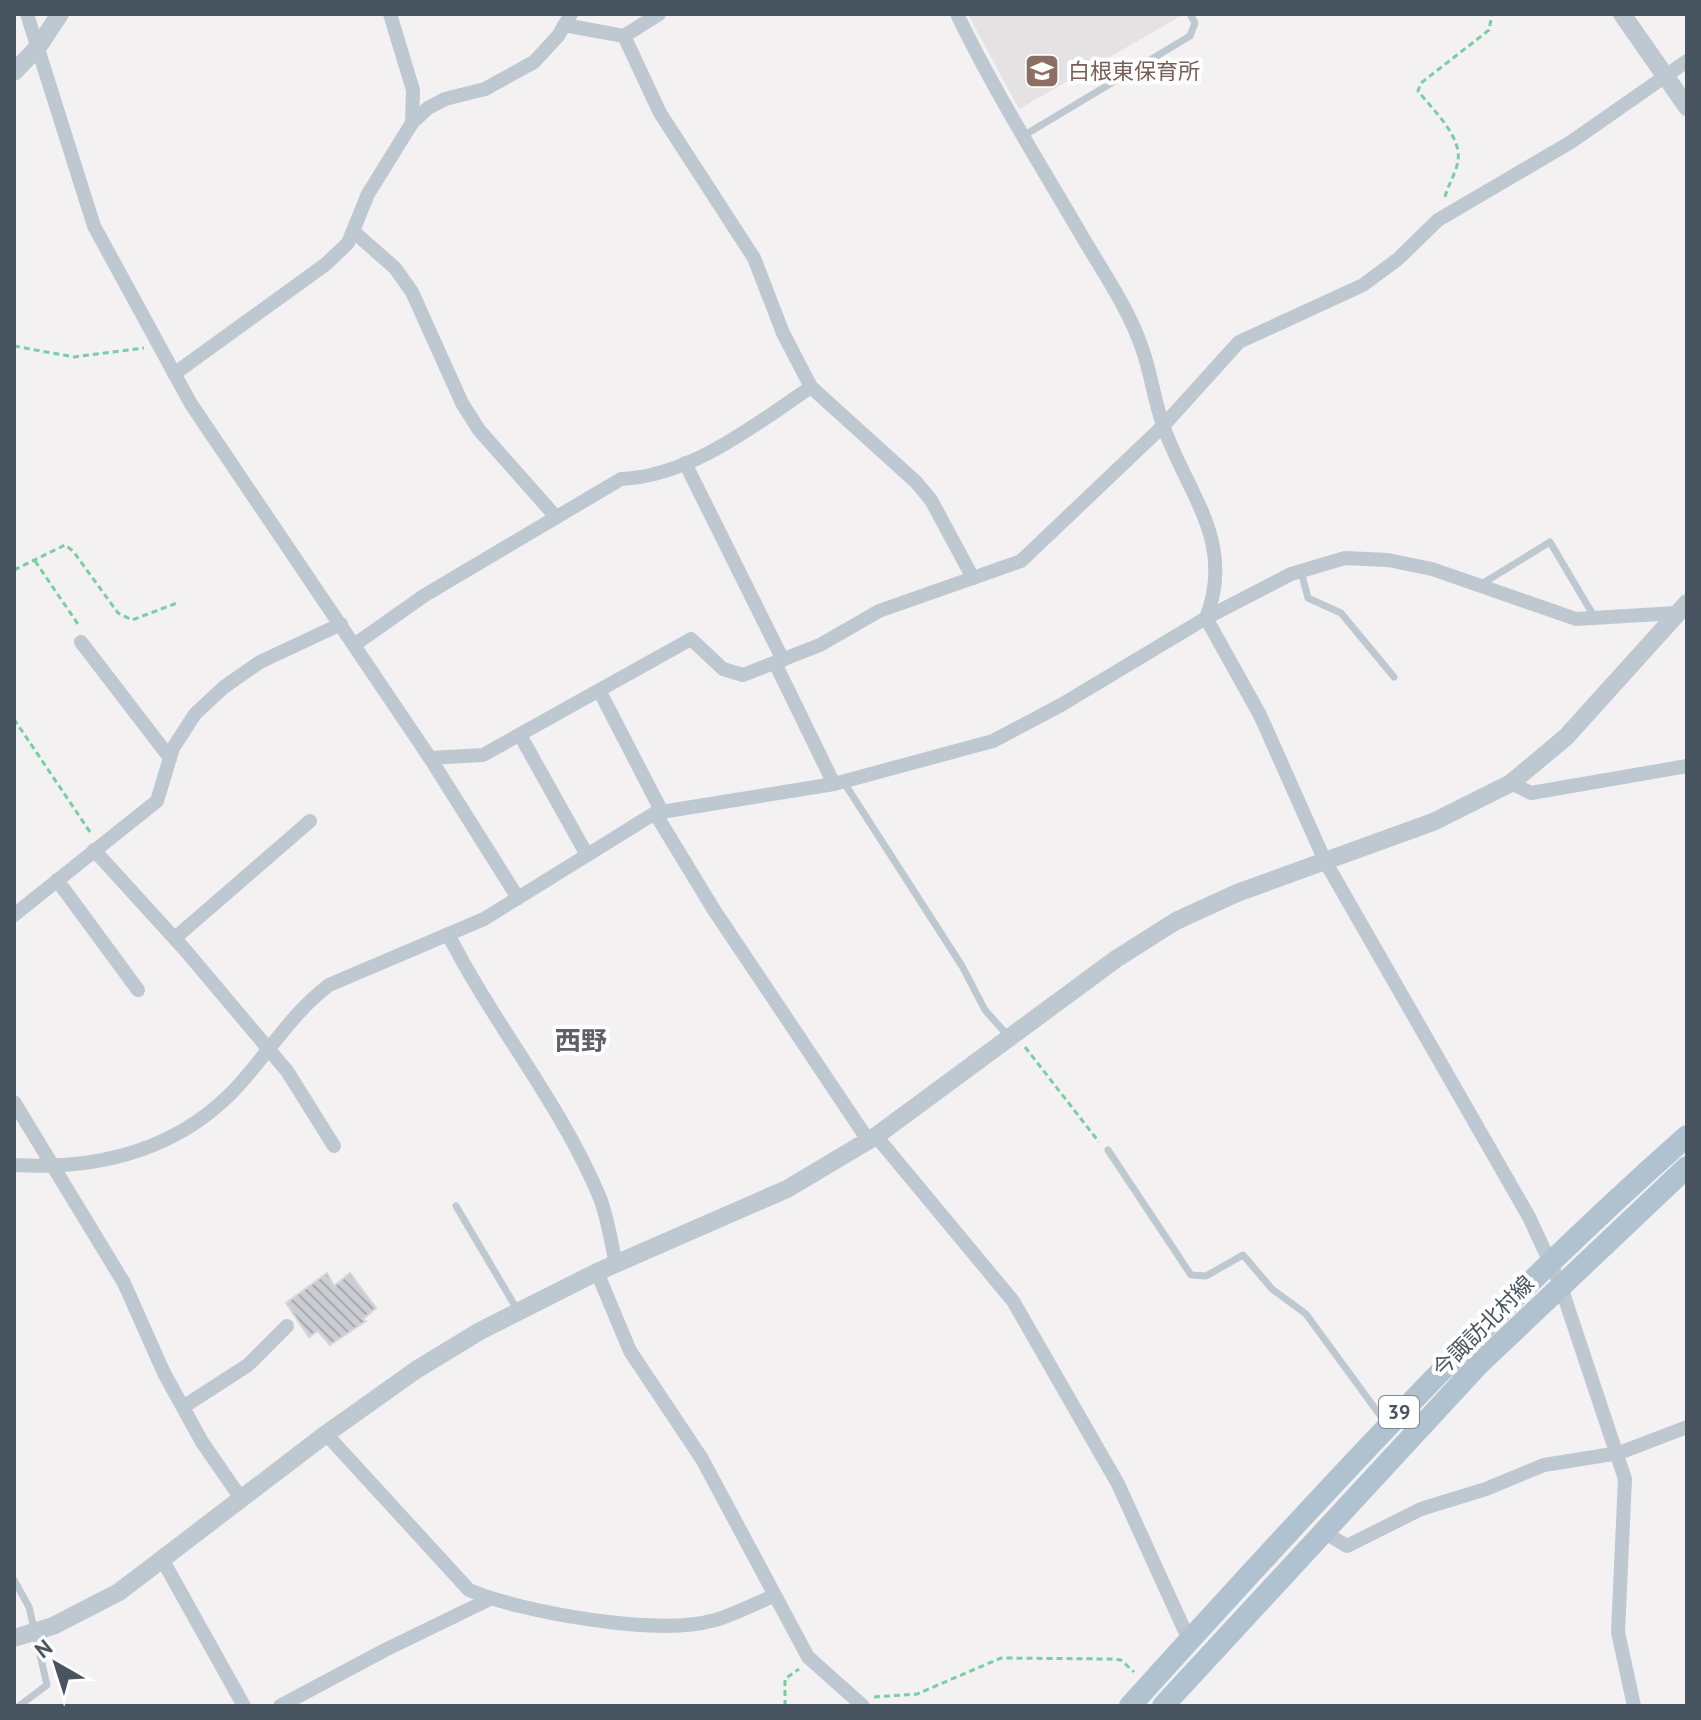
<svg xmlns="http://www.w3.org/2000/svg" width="1701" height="1720" font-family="'PT Sans','Noto Sans JP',sans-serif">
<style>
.education{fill:#e4e2e3}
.building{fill:url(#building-back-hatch);stroke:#d5d7dc;stroke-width:2}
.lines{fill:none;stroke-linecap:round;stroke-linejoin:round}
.path{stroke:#77cfa2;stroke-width:3;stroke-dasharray:6 4;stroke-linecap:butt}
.service{stroke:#bec8d0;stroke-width:7}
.minor{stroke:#bec8d0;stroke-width:14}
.tertiary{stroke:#bec8d0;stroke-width:18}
.primary{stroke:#b0c1cf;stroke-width:22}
.labels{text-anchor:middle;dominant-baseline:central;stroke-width:8;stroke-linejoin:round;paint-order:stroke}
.shield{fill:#fff;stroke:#7f878f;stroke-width:2}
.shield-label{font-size:20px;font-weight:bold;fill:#48545f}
.education-label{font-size:22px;fill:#785e54;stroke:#fff;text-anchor:start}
.street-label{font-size:22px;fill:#48545f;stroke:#fff}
.quarter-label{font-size:26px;font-weight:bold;fill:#5d6166;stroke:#fff}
</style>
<defs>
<pattern id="building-back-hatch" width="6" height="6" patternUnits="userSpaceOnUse" patternTransform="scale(2)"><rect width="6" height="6" fill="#cbcdd3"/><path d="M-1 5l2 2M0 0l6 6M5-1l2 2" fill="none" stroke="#a7a9ae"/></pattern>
</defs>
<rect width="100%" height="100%" fill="#f3f1f1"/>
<polygon class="education" points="968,14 1180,14 1181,16 1019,109"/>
<polygon class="building" points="327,1273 334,1286 350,1273 376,1308 363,1319 366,1321 330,1345 318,1331 309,1337 286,1303"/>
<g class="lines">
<g class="path">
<path d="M1445,197C1448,185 1456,173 1458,161C1462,136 1432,109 1418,91L1421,83L1489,30L1492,14"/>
<polyline points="14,346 74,357 144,348"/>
<polyline points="35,561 80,627"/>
<polyline points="14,570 65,545 73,551 118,613 132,620 177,603"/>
<polyline points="14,719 90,832"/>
<polyline points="1025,1047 1099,1142"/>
<polyline points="874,1697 917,1694 1001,1658 1110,1659 1121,1660 1134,1672"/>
<polyline points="785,1706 785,1679 799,1669"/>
</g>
<g class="service">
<polyline points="1023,136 1190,36 1195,23 1190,14"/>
<polyline points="1301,571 1308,598 1341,613 1394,677"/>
<polyline points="1480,585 1550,542 1595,618"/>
<polyline points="843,781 962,966 985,1010 1009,1037"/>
<polyline points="1108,1150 1191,1275 1206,1276 1243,1255 1272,1289 1306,1314 1385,1422"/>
<polyline points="456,1206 518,1311"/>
<polyline points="14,1580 29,1607 47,1685 19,1706"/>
</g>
<g class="minor">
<polyline points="27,14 94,226 191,404 430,758 518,898"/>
<polyline points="390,14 413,90 412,123"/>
<path d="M957,14C993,89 1037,159 1079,231C1101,269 1128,307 1142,348C1151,373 1154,400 1163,425C1187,494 1236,541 1206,618L1260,715L1325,861L1529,1217L1560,1284L1625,1479L1618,1632L1634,1706"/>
<polyline points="564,25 624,36 659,14"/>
<polyline points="624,36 660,113 754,258 783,333 811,387 916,482 931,500 973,578"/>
<polyline points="354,232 395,268 412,292 462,403 479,430 556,517"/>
<polyline points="174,374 326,264 348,243 368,194 412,123 428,108 445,99 485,89 534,62 558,36 571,14"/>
<polyline points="685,463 783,660"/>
<polyline points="81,642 170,758"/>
<path d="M354,645L425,595L621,479C691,476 755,425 811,387"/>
<polyline points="775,663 834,784"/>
<polyline points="600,692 662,812"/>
<polyline points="520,735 587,855"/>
<polyline points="430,758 483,755 691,639 723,669 743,675 820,645 879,611 1021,561 1163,426 1239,342 1363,285 1398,259 1438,220 1571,142 1687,61"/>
<polyline points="1511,783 1531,793 1687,766"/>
<polyline points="655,813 714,910 868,1140"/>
<polyline points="94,850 186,951 287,1071 334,1146"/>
<polyline points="57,880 138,990"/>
<polyline points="14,915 157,801 173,748 195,714 224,687 260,662 341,624"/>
<path d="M448,934C494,1025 561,1104 600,1198C608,1219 611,1242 616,1264"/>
<polyline points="175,938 310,821"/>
<polyline points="14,1102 124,1283 164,1373 202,1442 240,1497"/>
<polyline points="876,1136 1013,1301 1118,1484 1189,1640"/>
<path d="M14,1165C99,1170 179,1150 238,1086C269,1052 292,1013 329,985L484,919L655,813L834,784L993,741L1061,705L1206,618L1291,574L1345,558L1388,560L1432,569L1576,619L1676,613"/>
<polyline points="597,1272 630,1351 702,1459 808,1657 863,1706"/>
<polyline points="183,1407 248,1365 287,1326"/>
<path d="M326,1434L469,1590C520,1612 657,1636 711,1621C732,1616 753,1604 774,1596"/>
<polyline points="1322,1531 1347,1546 1421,1509 1486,1489 1544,1465 1619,1453 1687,1427"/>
<polyline points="162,1559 244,1706"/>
<polyline points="280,1706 385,1650 490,1599"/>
</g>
<g class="tertiary">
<polyline points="1622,14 1687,107"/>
<polyline points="14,72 38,47 60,14"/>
<polyline points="14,1638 53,1626 119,1592 326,1434 416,1370 480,1331 597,1272 787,1189 876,1136 1116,959 1176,921 1237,893 1433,822 1511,783 1566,737 1687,603"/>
</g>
<g class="primary">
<path d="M1130,1706C1309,1508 1487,1313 1687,1136"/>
<polyline points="1163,1706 1479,1364 1687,1167"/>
</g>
</g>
<defs>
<g id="school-square" transform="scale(1.8)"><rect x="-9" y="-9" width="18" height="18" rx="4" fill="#8d6e63" stroke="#fff"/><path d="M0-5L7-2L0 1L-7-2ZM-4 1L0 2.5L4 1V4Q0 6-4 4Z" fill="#fff"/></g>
</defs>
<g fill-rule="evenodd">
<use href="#school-square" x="1042" y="71"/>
</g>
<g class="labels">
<rect class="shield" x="1379" y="1396" width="40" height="32" rx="6"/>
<g class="shield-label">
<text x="1399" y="1412">39</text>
</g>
<g class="education-label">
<text x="1068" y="71">白根東保育所</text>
</g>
<g class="street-label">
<text transform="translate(1483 1326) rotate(-45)">今諏訪北村線</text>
</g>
<g class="quarter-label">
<text x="581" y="1040">西野</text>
</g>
</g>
<rect width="1701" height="1720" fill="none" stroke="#48545f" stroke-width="32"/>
<g transform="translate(56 1664) rotate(321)" stroke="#ffffff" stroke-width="6" paint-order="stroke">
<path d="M0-6L14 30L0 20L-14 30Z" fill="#48545f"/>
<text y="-12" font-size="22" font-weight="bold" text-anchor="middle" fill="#48545f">N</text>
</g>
</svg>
